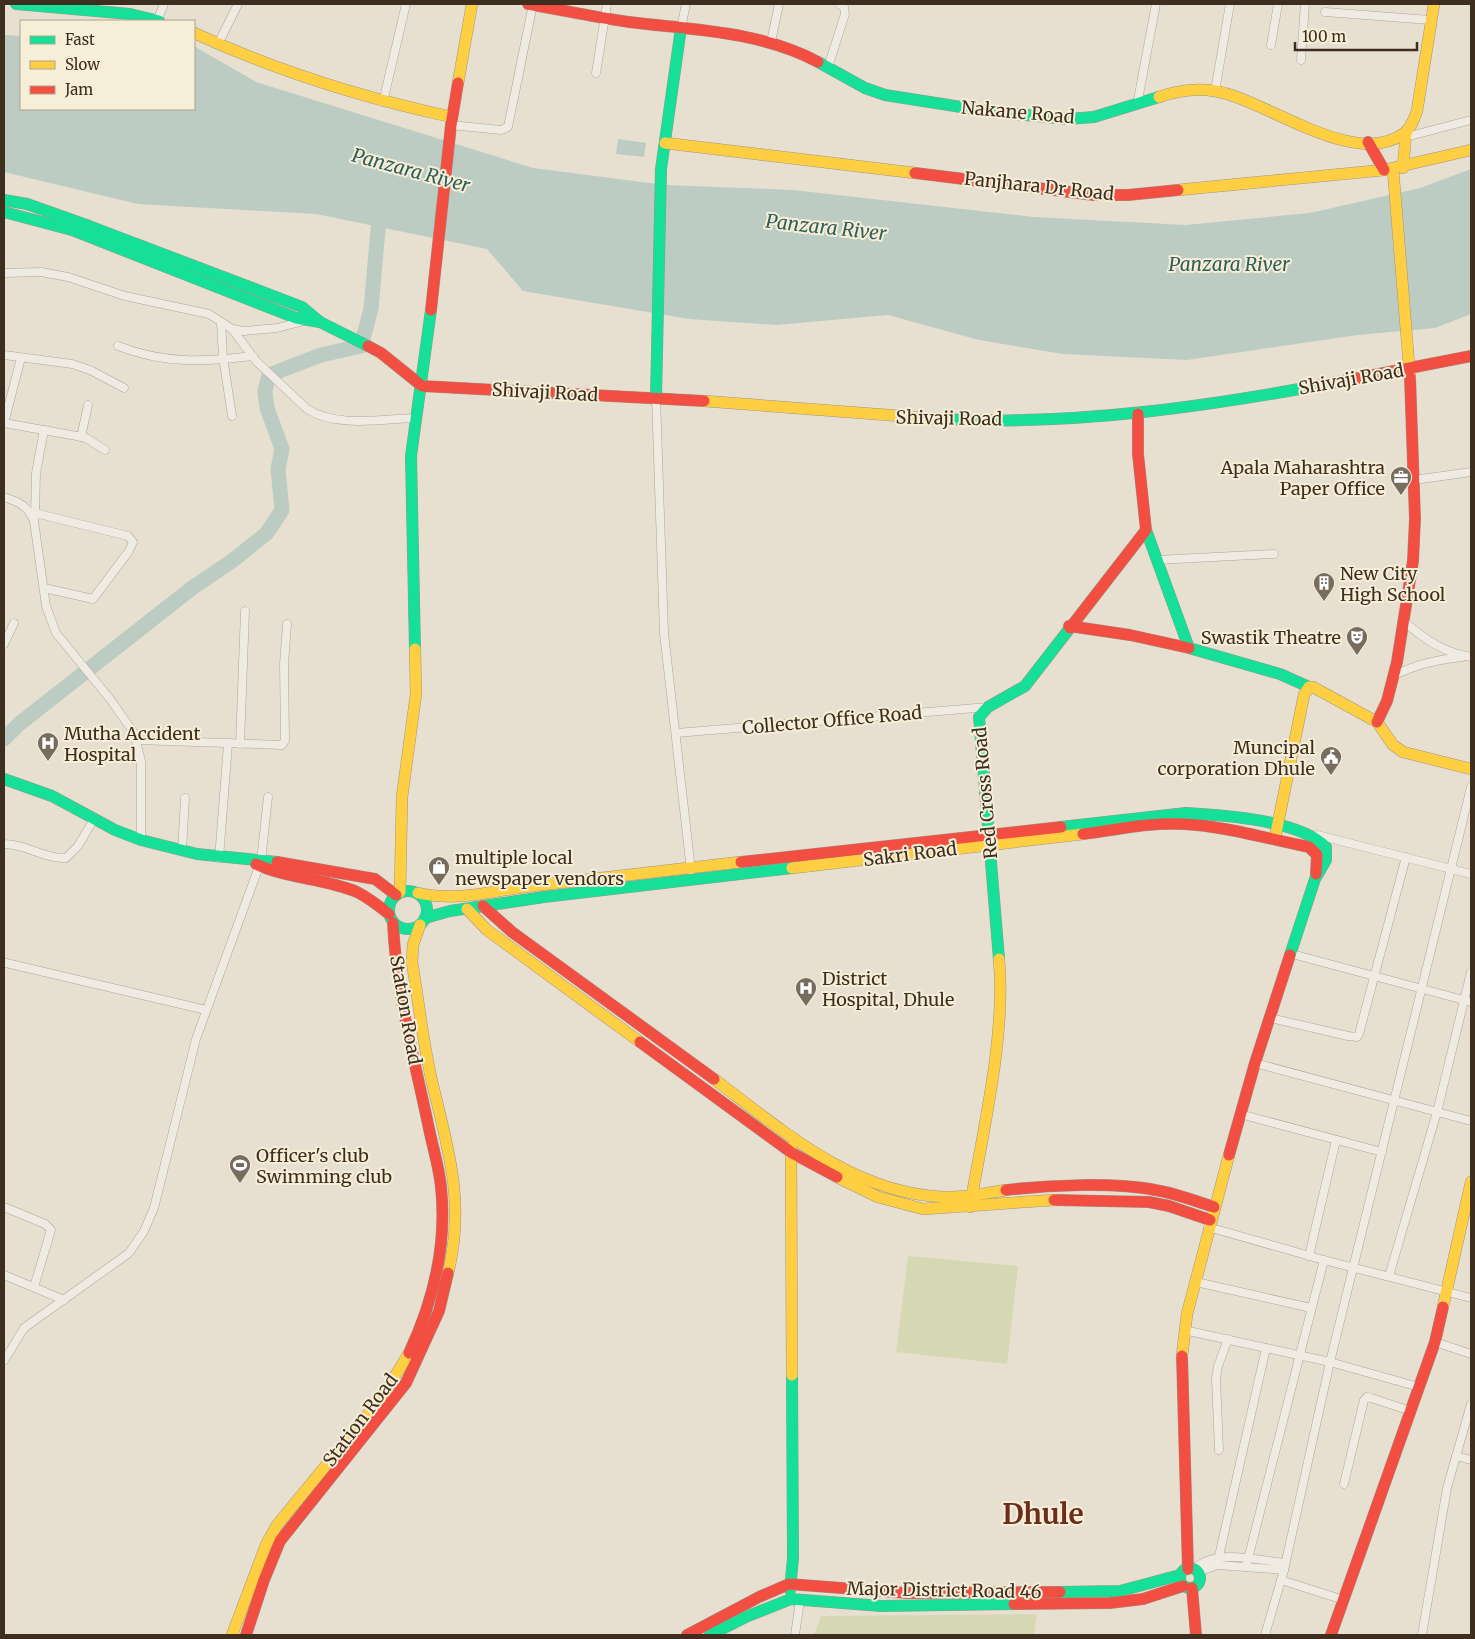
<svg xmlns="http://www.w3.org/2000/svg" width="1475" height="1639" font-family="Merriweather,serif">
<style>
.green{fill:#d6d7b3}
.water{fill:#bcccc2}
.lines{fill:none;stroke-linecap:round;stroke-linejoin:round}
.river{stroke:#bcccc2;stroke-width:15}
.street-casing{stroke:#ada599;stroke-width:9}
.fast-casing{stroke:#9c958a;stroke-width:12}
.slow-casing{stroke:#9c958a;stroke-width:12}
.jam-casing{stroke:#9c958a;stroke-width:12}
.street{stroke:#efebe3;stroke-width:8}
.fast{stroke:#16e098;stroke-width:11}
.slow{stroke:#ffcf43;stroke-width:11}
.jam{stroke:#f24e42;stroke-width:11}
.labels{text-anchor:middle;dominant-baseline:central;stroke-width:4;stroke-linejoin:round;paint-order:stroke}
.street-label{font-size:18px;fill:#3d2e20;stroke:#f7eed8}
.poi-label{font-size:18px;fill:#3d2e20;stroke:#f7eed8;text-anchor:start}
.water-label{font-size:19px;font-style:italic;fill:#2f5d5a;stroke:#f7eed8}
.town-label{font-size:28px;font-weight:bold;fill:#6b2e1e;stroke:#f7eed8}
</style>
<rect width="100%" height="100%" fill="#e7e0d1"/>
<g class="green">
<polygon points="908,1256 1018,1266 1007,1364 896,1352"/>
<polygon points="1037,1614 1034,1635 814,1635 821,1616"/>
</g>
<g class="water">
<polygon points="4,35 21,36 21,109 194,109 194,46 256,82 533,168 665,185 793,190 1034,217 1186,225 1310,213 1420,188 1471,169 1471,314 1435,328 1358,335 1187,360 1063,354 979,340 888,315 776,325 689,319 523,291 487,249 316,214 138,204 4,172"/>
<polygon points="618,139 646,143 644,157 616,154"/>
</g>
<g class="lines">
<polyline class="river" points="4,739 19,724 192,588 232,561 266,534 282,510 278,469 282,449 267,408 265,391 269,375 321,355 361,346 371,309 380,207"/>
<g class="street-casing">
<g id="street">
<polyline points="1325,12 1430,20"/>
<polyline points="157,21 164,4"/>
<polyline points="681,28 686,4"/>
<polyline points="771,42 779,4"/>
<polyline points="218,44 238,4"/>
<polyline points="1271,45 1278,4"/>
<polyline points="1301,60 1305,4"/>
<polyline points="828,67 845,14 844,7 839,4"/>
<polyline points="596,73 607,4"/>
<polyline points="1215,91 1230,4"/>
<polyline points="383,102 406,4"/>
<polyline points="1137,105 1156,4"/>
<polyline points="451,125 501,130 508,127 533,4"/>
<polyline points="1406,137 1471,120"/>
<polyline points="4,273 41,272 68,277 125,296 209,314 232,329 244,331 277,328 304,321"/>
<polyline points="221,322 223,357 232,416"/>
<path d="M232,329L256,361L307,409C337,428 382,419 416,418"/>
<path d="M118,346C164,364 205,362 253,356"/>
<polyline points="4,355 72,364 90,370 124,388"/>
<polyline points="656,397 664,633 691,870"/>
<polyline points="4,423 77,436 86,438 105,450"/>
<polyline points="4,423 21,358"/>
<polyline points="81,437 88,405"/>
<polyline points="1414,480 1471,472"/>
<path d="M4,497C19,502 28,506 34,521L46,606L56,633L110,699L134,733L141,761V840"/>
<polyline points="35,513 128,536 133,542 129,551 93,599 44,588"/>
<polyline points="35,517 36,473 44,430"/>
<polyline points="1157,560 1274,554"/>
<path d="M1404,621C1423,639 1445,653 1471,657"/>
<polyline points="4,644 14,623"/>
<path d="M1393,676C1416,664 1437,660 1462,657"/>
<polyline points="676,733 988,707"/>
<polyline points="136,740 282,745 285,740 284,664 287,624"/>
<polyline points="240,744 245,611"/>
<polyline points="1317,835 1471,874"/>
<path d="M4,844C27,844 44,859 66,858L78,846L94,819"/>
<polyline points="182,851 185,798"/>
<polyline points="219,858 228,744"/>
<polyline points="1292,954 1471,1002"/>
<polyline points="6,963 206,1010"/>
<polyline points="1270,1018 1348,1036 1357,1037 1359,1034 1406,857"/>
<polyline points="1255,1063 1471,1121"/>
<polyline points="1240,1114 1382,1152"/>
<polyline points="4,1207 45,1224 51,1230 34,1287"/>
<polyline points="1208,1227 1324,1260 1471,1298"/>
<polyline points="1309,1256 1336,1140"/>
<polyline points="4,1275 64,1300"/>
<polyline points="1389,1276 1437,1112 1471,972"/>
<polyline points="1196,1282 1311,1308"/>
<polyline points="1184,1330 1330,1362 1419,1387"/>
<polyline points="1435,1342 1471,1354"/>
<polyline points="4,1361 24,1328 129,1253 144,1231 154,1208 196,1039 261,861 268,797"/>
<polyline points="1219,1450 1216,1378 1218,1366 1228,1339"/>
<polyline points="1456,1456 1471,1460"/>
<polyline points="1344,1484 1364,1400 1367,1397 1371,1398 1411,1411"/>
<polyline points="1217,1565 1266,1348"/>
<polyline points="1246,1567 1324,1260"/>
<path d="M1194,1569C1216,1548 1257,1560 1285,1563"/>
<polyline points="1198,1572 1217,1565 1284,1570"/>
<polyline points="1281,1580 1344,1600"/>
<polyline points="795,1635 800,1600"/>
<polyline points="1265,1635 1284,1570 1330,1362 1471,787"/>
<polyline points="1422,1635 1447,1488 1471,1404"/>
</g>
</g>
<g class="fast-casing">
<g id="fast">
<polyline points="16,4 130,14 159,21"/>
<polyline points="818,62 865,88 885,95 993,112 1068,119 1094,117 1159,97"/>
<polyline points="4,200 27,204 89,226 302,307 320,322 368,346"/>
<polyline points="4,212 72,230 296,318 320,322"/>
<polyline points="656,397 661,169 681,28"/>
<path d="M941,419C1076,426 1211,406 1343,381"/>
<polyline points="1146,530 1189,648 1280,674 1309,687"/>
<polyline points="415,649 411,456 431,310"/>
<polyline points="4,779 52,796 115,830 141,840 197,854 277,862"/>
<path d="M1061,827L1186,813C1223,815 1300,820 1326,847V860L1315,879L1290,955"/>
<circle cx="408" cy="910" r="19"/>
<polyline points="425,918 450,911 544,897 792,868"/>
<polyline points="999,959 979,717 988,707 1025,686 1070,628"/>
<circle cx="1190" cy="1578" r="10"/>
<polyline points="790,1590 793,1558 792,1375"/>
<polyline points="1060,1592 1120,1591 1180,1575"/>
<polyline points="710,1635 748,1616 791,1599 881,1606 1014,1604"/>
</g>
</g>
<g class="slow-casing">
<g id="slow">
<path d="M194,33C277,71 363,98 452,117"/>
<polyline points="458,83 472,4"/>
<path d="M1159,97C1176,91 1197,88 1215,91C1267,100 1353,169 1403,134C1411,129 1414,119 1417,111L1434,4"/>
<polyline points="665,143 915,173"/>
<polyline points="1403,168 1406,132"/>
<polyline points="1393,169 1410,377"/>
<polyline points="1178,190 1384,170 1471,150"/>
<polyline points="704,401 941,419"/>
<polyline points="1276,833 1304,695 1309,687 1313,687 1377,722 1393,745 1403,752 1471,769"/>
<polyline points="792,868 1083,834"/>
<polyline points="400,892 402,797 416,694 415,649"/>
<path d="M418,893C459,902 491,891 532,886C601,878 671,870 741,862"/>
<polyline points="467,909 487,930 640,1042"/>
<path d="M420,925L413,945L412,962C419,1003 423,1045 433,1086C449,1151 465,1205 448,1273"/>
<path d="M714,1079C783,1131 854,1194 945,1197C966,1198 986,1193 1006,1190"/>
<polyline points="791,1147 792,1375"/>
<polyline points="837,1177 878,1197 923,1209 1054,1200"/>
<path d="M970,1207C983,1130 1006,1036 999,959"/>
<polyline points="1443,1307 1471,1182"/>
<polyline points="1182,1356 1187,1314 1229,1155"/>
<polyline points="232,1635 266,1545 277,1525 383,1396 409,1353"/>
</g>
</g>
<g class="jam-casing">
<g id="jam">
<path d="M528,4C562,10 595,17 629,22C693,30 760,31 818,62"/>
<polyline points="1368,142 1384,170"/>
<polyline points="915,173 1094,195 1128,195 1178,190"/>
<polyline points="431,310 451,125 458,83"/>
<polyline points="368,346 381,353 422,386 704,401"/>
<polyline points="1343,381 1471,356"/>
<polyline points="1069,626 1130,635 1189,648"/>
<polyline points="1070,628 1146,530 1138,454 1138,414"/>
<polyline points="1377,722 1387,701 1397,662 1413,561 1415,519 1410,377"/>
<path d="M1083,834C1116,830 1150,822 1183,824C1225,826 1268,839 1309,847L1317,855L1316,874"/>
<polyline points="277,862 375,879 396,895"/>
<polyline points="741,862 1061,827"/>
<path d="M256,864C288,879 324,878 357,892C369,898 379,906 389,914"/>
<polyline points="483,906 512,932 714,1079"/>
<path d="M393,923C396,991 414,1058 428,1124C432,1145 439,1166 441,1187C447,1244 433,1302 409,1353"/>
<polyline points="640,1042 792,1153 837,1177"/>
<polyline points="1229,1155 1255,1063 1290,955"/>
<path d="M1006,1190C1048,1185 1114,1182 1155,1190C1175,1193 1195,1201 1214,1207"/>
<polyline points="1054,1200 1149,1202 1169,1206 1210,1220"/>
<polyline points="1182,1356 1188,1569"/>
<polyline points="1192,1588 1196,1635"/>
<polyline points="1014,1604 1110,1603 1143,1599 1183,1586"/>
<polyline points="246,1635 264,1580 280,1541 406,1383 439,1311 448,1273"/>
<polyline points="687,1635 759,1597 789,1584 907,1593 1060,1592"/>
<polyline points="1331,1635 1435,1342 1443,1307"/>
</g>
</g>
<use href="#street" class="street"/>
<use href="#fast" class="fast"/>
<use href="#slow" class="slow"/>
<use href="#jam" class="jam"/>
</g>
<defs>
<g id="office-pin" transform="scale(1.125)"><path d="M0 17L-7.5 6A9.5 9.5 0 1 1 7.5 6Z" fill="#786c5e" stroke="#f7eed8"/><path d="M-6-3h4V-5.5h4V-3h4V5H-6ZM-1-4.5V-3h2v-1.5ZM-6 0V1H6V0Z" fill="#fff"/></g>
<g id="building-pin" transform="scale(1.125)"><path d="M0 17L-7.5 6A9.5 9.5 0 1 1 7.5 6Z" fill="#786c5e" stroke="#f7eed8"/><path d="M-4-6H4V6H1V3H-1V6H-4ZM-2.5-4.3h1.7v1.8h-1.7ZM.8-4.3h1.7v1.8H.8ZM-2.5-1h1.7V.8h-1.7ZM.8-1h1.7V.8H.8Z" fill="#fff"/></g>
<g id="theatre-pin" transform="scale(1.125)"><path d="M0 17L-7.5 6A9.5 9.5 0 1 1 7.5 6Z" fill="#786c5e" stroke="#f7eed8"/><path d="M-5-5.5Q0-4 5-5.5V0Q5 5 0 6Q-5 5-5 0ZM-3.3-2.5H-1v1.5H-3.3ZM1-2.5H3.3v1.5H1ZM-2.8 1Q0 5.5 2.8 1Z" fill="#fff"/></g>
<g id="hospital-pin" transform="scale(1.125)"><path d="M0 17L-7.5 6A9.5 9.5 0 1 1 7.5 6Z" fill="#786c5e" stroke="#f7eed8"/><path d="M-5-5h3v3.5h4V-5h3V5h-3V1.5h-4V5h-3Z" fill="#fff"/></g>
<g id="civic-pin" transform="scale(1.125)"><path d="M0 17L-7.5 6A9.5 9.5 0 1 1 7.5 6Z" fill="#786c5e" stroke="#f7eed8"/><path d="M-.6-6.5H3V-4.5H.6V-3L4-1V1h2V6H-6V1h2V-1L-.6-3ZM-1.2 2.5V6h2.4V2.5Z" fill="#fff"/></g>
<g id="shop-pin" transform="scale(1.125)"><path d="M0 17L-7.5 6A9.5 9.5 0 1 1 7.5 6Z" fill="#786c5e" stroke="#f7eed8"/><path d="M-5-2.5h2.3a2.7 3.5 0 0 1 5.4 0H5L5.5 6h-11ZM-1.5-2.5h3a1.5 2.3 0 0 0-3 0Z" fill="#fff"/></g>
<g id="stadium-pin" transform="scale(1.125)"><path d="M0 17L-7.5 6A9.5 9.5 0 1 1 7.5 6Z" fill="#786c5e" stroke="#f7eed8"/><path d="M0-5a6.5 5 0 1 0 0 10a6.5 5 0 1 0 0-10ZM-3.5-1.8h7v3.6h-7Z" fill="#fff"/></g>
</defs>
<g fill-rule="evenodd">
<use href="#office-pin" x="1401" y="477"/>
<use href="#building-pin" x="1324" y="583"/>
<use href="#theatre-pin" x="1357" y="637"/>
<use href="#hospital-pin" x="48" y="743"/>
<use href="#civic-pin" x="1331" y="757"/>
<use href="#shop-pin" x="439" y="867"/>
<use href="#hospital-pin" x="806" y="988"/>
<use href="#stadium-pin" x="240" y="1165"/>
</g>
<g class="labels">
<g class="street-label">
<text transform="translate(1018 112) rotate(5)">Nakane Road</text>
<text transform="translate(1039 186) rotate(6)">Panjhara Dr Road</text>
<text transform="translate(1351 379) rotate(-10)">Shivaji Road</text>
<text transform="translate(545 392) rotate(3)">Shivaji Road</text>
<text transform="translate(949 418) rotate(1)">Shivaji Road</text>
<text transform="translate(832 720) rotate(-5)">Collector Office Road</text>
<text transform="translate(985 793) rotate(-95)">Red Cross Road</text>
<text transform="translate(910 854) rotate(-7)">Sakri Road</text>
<text transform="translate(406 1010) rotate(80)">Station Road</text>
<text transform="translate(360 1420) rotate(-53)">Station Road</text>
<text transform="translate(944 1590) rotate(1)">Major District Road 46</text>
</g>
<g class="poi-label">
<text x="1385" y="467" text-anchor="end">Apala Maharashtra<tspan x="1385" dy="21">Paper Office</tspan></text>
<text x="1340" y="573">New City<tspan x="1340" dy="21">High School</tspan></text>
<text x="1341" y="637" text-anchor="end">Swastik Theatre</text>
<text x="64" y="733">Mutha Accident<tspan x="64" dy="21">Hospital</tspan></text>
<text x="1315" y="747" text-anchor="end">Muncipal<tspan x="1315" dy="21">corporation Dhule</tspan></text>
<text x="455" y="857">multiple local<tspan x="455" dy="21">newspaper vendors</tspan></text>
<text x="822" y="978">District<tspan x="822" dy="21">Hospital, Dhule</tspan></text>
<text x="256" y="1155">Officer's club<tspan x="256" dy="21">Swimming club</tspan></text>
</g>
<g class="water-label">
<text transform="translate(411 170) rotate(15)">Panzara River</text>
<text transform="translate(826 227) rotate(6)">Panzara River</text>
<text x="1229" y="264">Panzara River</text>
</g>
<g class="town-label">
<text x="1043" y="1514">Dhule</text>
</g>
</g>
<rect width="1475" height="1639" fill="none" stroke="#3d2e20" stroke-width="10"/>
<rect x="20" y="20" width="175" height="90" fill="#f7eed8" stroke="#ada18e"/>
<rect x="30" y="36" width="25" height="8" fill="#16e098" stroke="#ada18e"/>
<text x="65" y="45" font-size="15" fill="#3d2e20">Fast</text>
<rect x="30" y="61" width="25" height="8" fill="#ffcf43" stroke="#ada18e"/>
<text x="65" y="70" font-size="15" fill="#3d2e20">Slow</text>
<rect x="30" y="86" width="25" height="8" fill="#f24e42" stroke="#ada18e"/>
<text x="65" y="95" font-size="15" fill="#3d2e20">Jam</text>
<path d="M1295 42v8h122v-8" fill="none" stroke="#3d2e20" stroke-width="2.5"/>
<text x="1302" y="42" font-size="15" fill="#3d2e20" stroke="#f7eed8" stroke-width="4" paint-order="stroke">100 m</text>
</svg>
